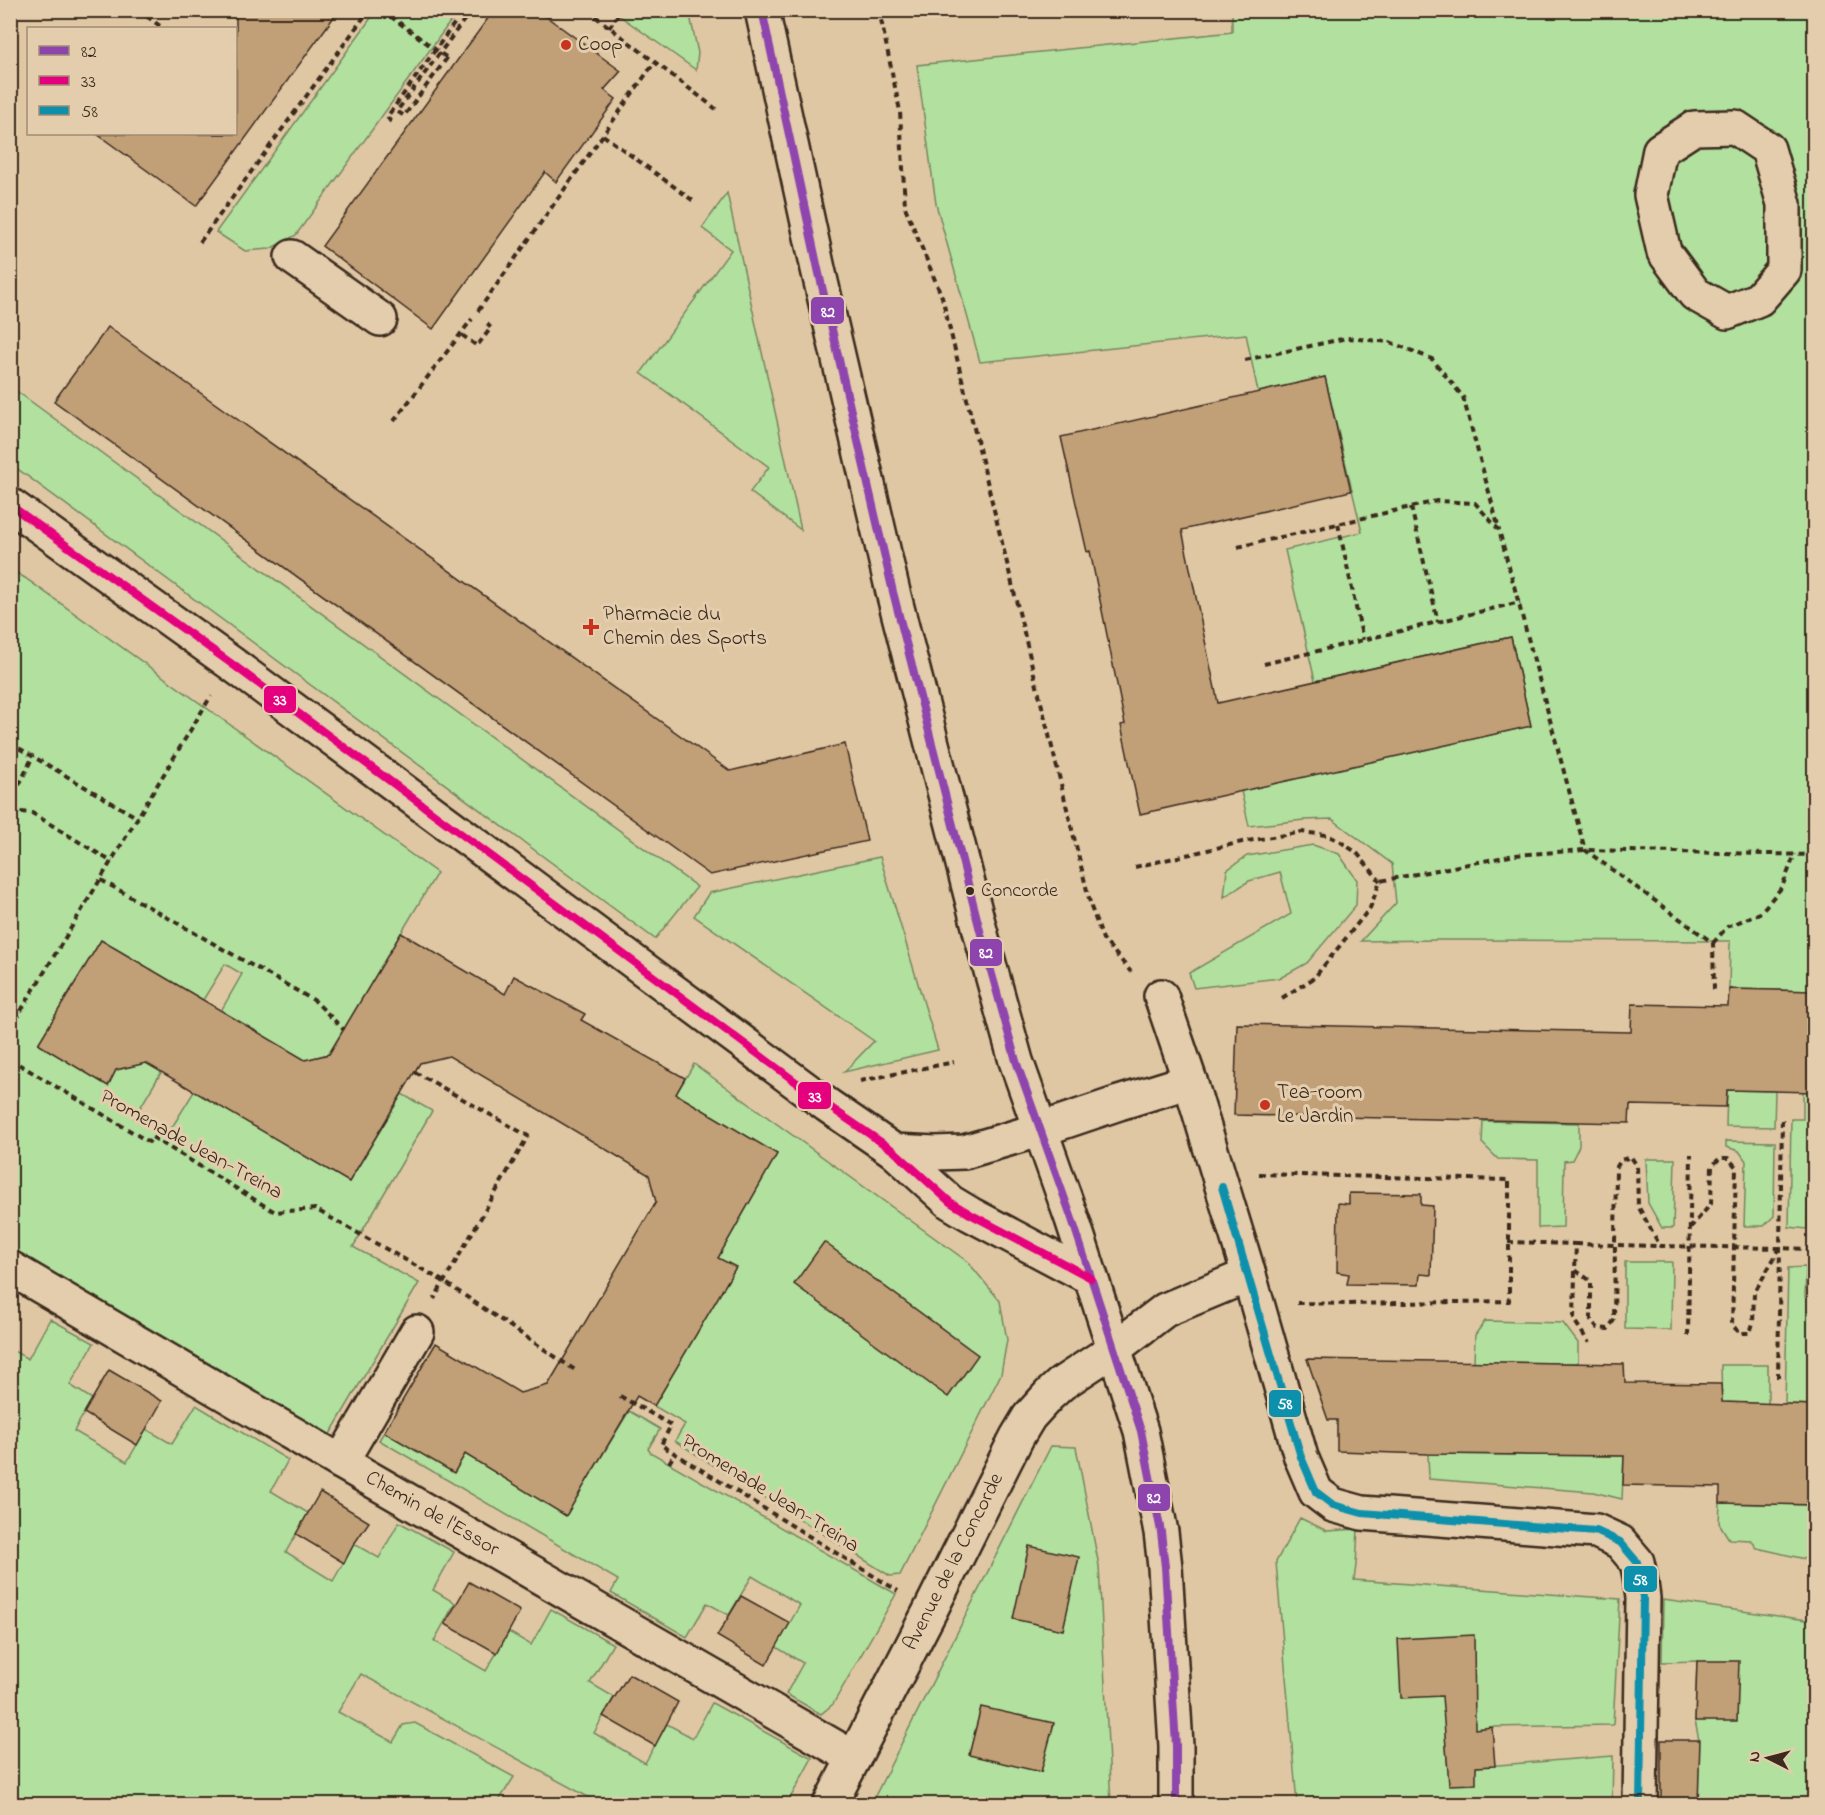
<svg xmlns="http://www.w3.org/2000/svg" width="1825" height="1815" font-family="'Indie Flower',sans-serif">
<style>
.green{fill:#b2e09f;stroke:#76855e;stroke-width:1.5}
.building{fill:#c1a078;stroke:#3b2a1e;stroke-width:1.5}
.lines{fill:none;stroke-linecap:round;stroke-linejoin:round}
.minor-casing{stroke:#3b2a1e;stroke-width:38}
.major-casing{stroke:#3b2a1e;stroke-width:38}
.path{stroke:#3b2a1e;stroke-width:4;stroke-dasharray:6 4.5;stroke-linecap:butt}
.minor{stroke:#e3cdac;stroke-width:33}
.major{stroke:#e3cdac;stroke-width:33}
.path-bridge{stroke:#3b2a1e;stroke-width:4;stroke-dasharray:6 4.5;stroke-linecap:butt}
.bus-1-casing{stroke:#e3cdac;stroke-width:12}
.bus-2-casing{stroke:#e3cdac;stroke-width:12}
.bus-3-casing{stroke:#e3cdac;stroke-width:12}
.bus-1{stroke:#8e44ad;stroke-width:8}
.bus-2{stroke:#e5007d;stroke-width:8}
.bus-3{stroke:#0c90ab;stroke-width:8}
.poi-dot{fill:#c8321e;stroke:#e3cdac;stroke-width:2}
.bus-dot{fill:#3b2a1e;stroke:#e3cdac;stroke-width:2}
.labels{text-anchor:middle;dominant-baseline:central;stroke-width:6;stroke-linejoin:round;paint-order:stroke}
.bus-label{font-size:20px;fill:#3b2a1e;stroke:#e3cdac;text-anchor:start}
.poi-label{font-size:21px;fill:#3b2a1e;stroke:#e3cdac;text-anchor:start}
.street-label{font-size:21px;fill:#3b2a1e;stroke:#e3cdac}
.line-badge{stroke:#e3cdac;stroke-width:2}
.badge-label{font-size:16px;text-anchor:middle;font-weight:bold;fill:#fff}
</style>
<rect width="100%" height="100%" fill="#dfc7a4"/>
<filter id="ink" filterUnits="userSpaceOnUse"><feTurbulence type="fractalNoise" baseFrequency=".0167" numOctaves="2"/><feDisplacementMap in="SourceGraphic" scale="12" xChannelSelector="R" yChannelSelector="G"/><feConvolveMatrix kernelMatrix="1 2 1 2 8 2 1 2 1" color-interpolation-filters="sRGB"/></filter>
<g filter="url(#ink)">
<g class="green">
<polygon points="376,11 458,11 296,235 270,249 245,251 216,232"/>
<polygon points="613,11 689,11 698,53 696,70"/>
<polygon points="1232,11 1814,11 1814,991 1729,989 1730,941 1440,940 1361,941 1396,903 1392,864 1332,819 1304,820 1249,826 1241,791 1531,726 1511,637 1315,681 1285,550 1362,532 1325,377 1258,392 1246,334 980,362 936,204 917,65 1232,32"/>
<polygon points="727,193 801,530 750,492 769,467 641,373 731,250 702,228"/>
<polygon points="11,387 697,887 655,939 11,464"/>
<polygon points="10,569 25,578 437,873 329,1054 305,1060 221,1011 242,974 225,964 203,1000 101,940 38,1044 108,1086 116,1070 146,1063 162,1071 134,1118 166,1137 195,1090 349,1182 402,1094 432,1111 353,1247 419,1283 329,1436 11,1251"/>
<polygon points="1313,845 1339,854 1357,880 1356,905 1307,963 1280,978 1194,988 1189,973 1291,914 1280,872 1249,881 1224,897 1227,870 1247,856"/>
<polygon points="880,857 938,1050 844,1072 874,1041 694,916 709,893"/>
<polygon points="694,1064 968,1262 1000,1301 1007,1340 1001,1374 900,1575 890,1576 675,1441 685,1424 654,1406 735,1267 718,1258 777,1154 676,1094"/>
<polygon points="1727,1090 1775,1091 1774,1127 1726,1126"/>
<polygon points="1803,1091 1814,1092 1814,1199 1808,1200 1807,1229 1789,1227 1791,1119 1803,1119"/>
<polygon points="1483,1121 1579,1123 1579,1146 1572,1160 1564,1161 1563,1227 1538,1228 1538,1160 1498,1159 1482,1143"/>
<polygon points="1726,1141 1775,1142 1774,1216 1764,1226 1744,1226 1746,1161 1739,1151 1726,1147"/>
<polygon points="1646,1159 1675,1159 1673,1228 1662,1228 1648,1203"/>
<polygon points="1625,1262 1672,1262 1671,1330 1625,1329"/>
<polygon points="1806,1267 1805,1297 1814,1298 1814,1405 1785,1404 1788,1268"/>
<polygon points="50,1319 94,1343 70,1385 92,1399 74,1431 127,1462 146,1429 172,1444 196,1405 288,1460 271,1491 308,1513 286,1552 333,1581 354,1544 379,1558 399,1522 454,1552 433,1590 455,1603 434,1641 486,1671 509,1632 531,1645 551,1609 613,1644 590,1683 614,1697 594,1733 645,1763 667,1724 693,1738 712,1703 812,1758 787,1804 601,1804 361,1674 338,1712 393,1742 403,1725 415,1723 514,1777 500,1799 508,1804 11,1804 10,1349 28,1359"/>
<polygon points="1485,1321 1563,1323 1578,1343 1578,1363 1474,1362 1475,1335"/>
<polygon points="1721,1365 1768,1365 1768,1404 1722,1402"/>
<polygon points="629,1411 660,1429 648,1449 650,1452 896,1594 833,1704 821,1714 786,1694 803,1663 776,1647 800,1605 752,1576 729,1615 707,1603 687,1637 611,1593 618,1580 379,1440 384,1432 454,1472 465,1454 566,1515"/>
<polygon points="1051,1446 1076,1447 1099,1566 1111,1804 871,1804"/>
<polygon points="1428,1454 1624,1456 1622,1499 1593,1492 1429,1479"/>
<polygon points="1720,1503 1814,1505 1814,1561 1757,1548 1751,1540 1729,1539 1719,1523"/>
<polygon points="1300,1518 1327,1531 1358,1529 1356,1565 1354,1580 1620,1599 1613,1725 1492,1727 1445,1732 1448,1769 1613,1756 1612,1804 1297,1804 1276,1562"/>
<polygon points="1663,1600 1814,1621 1814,1804 1698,1804 1699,1740 1695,1721 1697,1661 1662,1662"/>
</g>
<g class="building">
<polygon points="236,10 339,10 196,206 97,134 236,134"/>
<polygon points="494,10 537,10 621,71 604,90 616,99 556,182 545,172 433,329 322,246"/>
<polygon points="108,327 730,771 845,744 867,841 710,875 54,401"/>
<polygon points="1325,377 1351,491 1182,530 1218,703 1511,637 1531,726 1140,814 1121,725 1125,724 1090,551 1087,552 1061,437"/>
<polygon points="401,933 505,994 514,976 585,1014 581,1020 685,1078 676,1094 777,1154 718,1258 736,1267 654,1406 637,1396 566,1516 465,1454 454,1473 384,1432 436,1343 520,1393 548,1385 656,1202 649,1175 449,1056 420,1063 349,1182 146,1063 116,1070 108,1086 38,1044 101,940 305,1060 329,1054"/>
<polygon points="1729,989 1815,991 1815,1092 1727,1090 1726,1107 1630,1105 1629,1123 1234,1115 1237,1024 1631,1032 1632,1004 1728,1006"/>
<polygon points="1349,1193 1421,1194 1421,1205 1433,1206 1431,1275 1420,1274 1419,1285 1347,1284 1349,1274 1337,1272 1338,1203 1349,1204"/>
<polygon points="824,1242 978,1355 948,1397 794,1284"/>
<polygon points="1307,1359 1624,1364 1625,1383 1721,1384 1722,1402 1815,1405 1815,1505 1720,1503 1720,1487 1623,1485 1624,1456 1428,1454 1337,1451 1337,1420 1328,1420"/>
<polygon points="109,1370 162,1401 137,1445 84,1413"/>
<polygon points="320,1492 369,1522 354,1544 344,1563 296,1534"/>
<polygon points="1029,1546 1079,1557 1063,1630 1013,1619"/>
<polygon points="469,1582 520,1611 497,1653 445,1624"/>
<polygon points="741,1596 790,1623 766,1665 717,1636"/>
<polygon points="1474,1635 1475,1729 1492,1727 1495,1766 1476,1767 1476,1784 1449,1785 1442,1696 1401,1698 1398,1639"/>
<polygon points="1697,1661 1739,1661 1737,1721 1695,1721"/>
<polygon points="629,1674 678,1702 655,1746 603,1716"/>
<polygon points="981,1707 1054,1723 1041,1772 969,1755"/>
<polygon points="1661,1740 1700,1740 1698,1804 1661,1804"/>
</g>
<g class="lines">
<g class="minor-casing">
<g id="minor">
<polygon points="1735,127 1768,149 1784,204 1784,270 1759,299 1727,312 1695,294 1664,252 1651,195 1660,150 1694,128"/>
<polyline points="292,257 380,319"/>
<polyline points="10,505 232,664 827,1105 894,1151 950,1202 970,1214 1091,1278"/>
<polyline points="1161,996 1190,1081 1249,1275 1301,1457 1316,1492 1333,1505 1362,1513 1596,1531 1620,1542 1637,1562 1640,1576 1643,1598 1640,1804"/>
<polyline points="894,1151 935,1153 964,1152 1039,1130 1119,1103 1190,1081"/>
<polyline points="10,1268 341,1462 854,1758"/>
<polyline points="341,1462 417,1332"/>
<polyline points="830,1804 930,1611 1017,1437 1029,1417 1049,1395 1061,1384 1114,1349 1165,1310 1249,1275"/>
</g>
</g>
<g class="major-casing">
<polyline id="major" points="762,10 818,269 893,592 983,942 1016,1061 1072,1219 1141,1431 1161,1532 1165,1567 1176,1746 1176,1804"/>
</g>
<g class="path">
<polyline points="138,10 163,28"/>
<polyline points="382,10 447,58"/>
<polyline points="587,10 716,109"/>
<polyline points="879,10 900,111 905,207 942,297 1091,907 1103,939 1131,972"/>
<polyline points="609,28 621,10"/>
<polyline points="391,122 387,117 464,10"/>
<polyline points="603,135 695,202"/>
<polyline points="200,242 369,10"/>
<polyline points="478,311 654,63"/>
<polyline points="462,335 477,346 491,328 487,324"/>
<polyline points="1245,360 1347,338 1390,342 1432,359 1463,397 1499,529"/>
<polyline points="394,421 472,319"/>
<polyline points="1411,507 1438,622"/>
<polyline points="1338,524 1363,640"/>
<polyline points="1238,547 1437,501 1475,503 1499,530 1585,850 1713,943 1714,990"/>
<polyline points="1264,664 1520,602"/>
<polyline points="10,743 138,818"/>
<polyline points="10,804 33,756"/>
<polyline points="10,811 32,813 112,862"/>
<polyline points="1135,867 1242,842 1302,832 1327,835 1341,842 1357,853 1380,881"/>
<polyline points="101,880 315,1001 344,1030"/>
<polyline points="1713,943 1727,927 1760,913 1782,887 1795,854"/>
<polyline points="1282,998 1314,978 1370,908 1380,881 1515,855 1585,850 1814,855"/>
<polyline points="10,1029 211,696"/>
<polyline points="10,1059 149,1142 152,1137 275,1212 315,1209 443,1281 575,1370"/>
<polyline points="415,1072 528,1136 434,1299"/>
<polyline points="860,1081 954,1062"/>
<polyline points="1259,1174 1509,1180 1509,1301 1347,1304 1297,1303"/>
<polyline points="1690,1228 1711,1204 1712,1166 1720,1158 1728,1158 1736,1167 1732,1325 1740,1333 1750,1333 1753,1323 1754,1293 1780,1248 1808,1249"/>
<polyline points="1508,1242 1576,1244 1575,1270 1591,1281 1591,1320 1598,1328 1608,1329 1614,1320 1616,1168 1621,1160 1631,1157 1637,1166 1638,1206 1660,1246 1780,1248"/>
<polyline points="1576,1244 1659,1246"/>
<polyline points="1575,1271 1574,1320 1589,1343"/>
<polyline points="1688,1336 1691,1154"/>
<polyline points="1778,1378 1782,1118"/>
<polyline points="620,1396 671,1425 661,1445 898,1591"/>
<polyline points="669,1463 675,1453"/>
</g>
<use href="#minor" class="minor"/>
<use href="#major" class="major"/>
<polyline class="path-bridge" points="447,58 404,116 397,111 470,12"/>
<g class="bus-1-casing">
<polyline id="bus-1" points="762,10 818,269 893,592 983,942 1016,1061 1072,1219 1141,1431 1161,1532 1165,1567 1176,1746 1176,1804"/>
</g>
<g class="bus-2-casing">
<polyline id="bus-2" points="10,505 232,664 827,1105 894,1151 950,1202 970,1214 1091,1278"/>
</g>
<g class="bus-3-casing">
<polyline id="bus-3" points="1222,1187 1301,1457 1316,1492 1333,1505 1362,1513 1596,1531 1620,1542 1637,1562 1640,1576 1643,1598 1640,1804"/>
</g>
<use href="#bus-1" class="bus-1"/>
<use href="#bus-2" class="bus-2"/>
<use href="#bus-3" class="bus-3"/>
</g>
</g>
<g class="poi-dot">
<circle cx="566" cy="45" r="6"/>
<path d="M588 618h6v6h6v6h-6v6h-6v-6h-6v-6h6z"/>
<circle cx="1265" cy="1105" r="6"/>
</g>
<circle class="bus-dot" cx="970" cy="891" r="5"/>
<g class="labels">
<g class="bus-label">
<text x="981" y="891">Concorde</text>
</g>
<g class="poi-label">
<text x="578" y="45">Coop</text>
<text x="603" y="615">Pharmacie du<tspan x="603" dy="24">Chemin des Sports</tspan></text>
<text x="1277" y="1093">Tea-room<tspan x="1277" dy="24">Le Jardin</tspan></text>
</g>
<g class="street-label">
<text transform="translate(191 1145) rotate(29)">Promenade Jean-Treina</text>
<text transform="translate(770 1494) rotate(32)">Promenade Jean-Treina</text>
<text transform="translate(432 1514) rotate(30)">Chemin de l'Essor</text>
<text transform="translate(954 1562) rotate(-63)">Avenue de la Concorde</text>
</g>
</g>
<g class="line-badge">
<rect x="810" y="296" width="35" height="29" rx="6" fill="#8e44ad"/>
<rect x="263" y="685" width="34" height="29" rx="6" fill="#e5007d"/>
<rect x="969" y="938" width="34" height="29" rx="6" fill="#8e44ad"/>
<rect x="797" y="1081" width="35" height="29" rx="6" fill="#e5007d"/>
<rect x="1268" y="1389" width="34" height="29" rx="6" fill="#0c90ab"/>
<rect x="1137" y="1483" width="34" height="29" rx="6" fill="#8e44ad"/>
<rect x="1623" y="1565" width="35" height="28" rx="6" fill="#0c90ab"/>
</g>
<g class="badge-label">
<text x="828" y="317">82</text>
<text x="280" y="705">33</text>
<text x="986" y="958">82</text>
<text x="815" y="1102">33</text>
<text x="1285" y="1409">58</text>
<text x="1154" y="1503">82</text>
<text x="1640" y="1585">58</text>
</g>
<rect width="1825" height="1815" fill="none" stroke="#e3cdac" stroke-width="36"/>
<rect x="18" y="18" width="1789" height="1779" fill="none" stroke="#3b2a1e" stroke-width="2" filter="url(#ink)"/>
<rect x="27" y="27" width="210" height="108" fill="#e3cdac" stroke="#a08c73" stroke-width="1.5"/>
<rect x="39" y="46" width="30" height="9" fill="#8e44ad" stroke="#a08c73" stroke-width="1.5"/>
<text x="81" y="57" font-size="18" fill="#3b2a1e">82</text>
<rect x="39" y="76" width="30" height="9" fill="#e5007d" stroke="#a08c73" stroke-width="1.5"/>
<text x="81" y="87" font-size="18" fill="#3b2a1e">33</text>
<rect x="39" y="106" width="30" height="9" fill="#0c90ab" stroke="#a08c73" stroke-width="1.5"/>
<text x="81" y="117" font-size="18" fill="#3b2a1e">58</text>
<g transform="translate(1768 1758) rotate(276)" stroke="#e3cdac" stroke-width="4.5" paint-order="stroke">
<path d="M0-4.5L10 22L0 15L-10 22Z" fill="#3b2a1e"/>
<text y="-9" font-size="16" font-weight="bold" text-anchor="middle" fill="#3b2a1e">N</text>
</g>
</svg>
